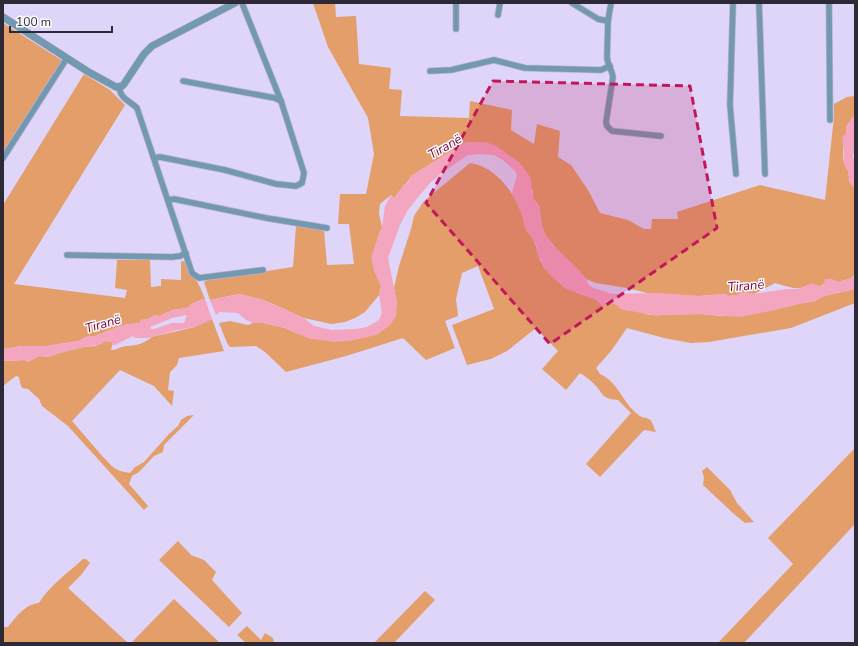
<svg xmlns="http://www.w3.org/2000/svg" width="858" height="646" font-family="'Nunito Sans',sans-serif">
<style>
.green{fill:#e39e6a}
.water{fill:#f4a5c0;fill-rule:evenodd}
.lines{fill:none;stroke-linecap:round;stroke-linejoin:round}
.minor-casing{stroke:#bbb3d2;stroke-width:7}
.tertiary-casing{stroke:#bbb3d2;stroke-width:8}
.minor{stroke:#7399b1;stroke-width:5.5}
.tertiary{stroke:#7399b1;stroke-width:7}
.marked{fill:#c2185b;fill-opacity:0.2;stroke:#c2185b;stroke-width:3;stroke-dasharray:8 5;stroke-linejoin:round}
.labels{text-anchor:middle;dominant-baseline:central;stroke-width:3;stroke-linejoin:round;paint-order:stroke}
.water-label{font-size:13px;font-style:italic;fill:#770040;stroke:#fcfcfc}
</style>
<rect width="100%" height="100%" fill="#ded5f9"/>
<g class="green">
<path d="M313,3H335L336,17L356,16L359,64L391,68L389,89L402,90L400,116L469,118L470,101L512,110L511,130L534,144L537,124L560,131L558,157L571,165L588,190L600,213L628,220L644,229H651L652,219H678L677,212L760,185L825,200L834,117V104L847,97L855,96V114C846,124 841,150 844,163C845,166 847,168 848,171C850,179 849,182 855,188V273L852,278L838,282L831,279L821,286L808,285C798,292 787,286 775,283L754,294L743,292L737,295L728,296L725,294L699,296L647,293L627,288L596,283L586,279L555,247L546,236L542,226L539,206L533,198V191L519,162L466,142L411,176C407,185 399,189 395,198L391,195L380,204L379,214L382,227L374,250V270L381,286L379,295L365,312L355,318L345,322L331,324L304,318L264,300L239,294L210,300L204,282L208,280L293,267L296,226L324,230L327,265L354,264L349,224H338L340,194H366L374,154L368,118L328,47Z"/>
<polygon points="3,23 63,61 3,152"/>
<polygon points="84,74 110,90 125,105 14,284 125,298 127,290 115,288 117,260 150,260 151,287 161,286 161,279 181,280 181,261 186,262 200,287 205,299 193,303 187,308 173,310 159,316 154,315 148,319 141,320 139,323 123,325 95,336 85,337 79,341 46,346 22,346 3,349 3,205"/>
<path d="M470,163C495,166 514,192 522,214C524,218 523,223 525,227C526,231 531,235 533,239C536,244 536,249 538,254C539,259 542,262 544,268L577,293L595,299L603,306L613,303L629,311H639L649,315L701,314L722,316L770,311L798,304L815,301L824,296L855,289V303L791,328L709,342L691,343L664,338L627,328L611,351L596,368L600,374C619,382 623,405 640,416C642,418 646,417 649,419C653,422 654,428 656,432L644,430L600,477L586,464L631,413L618,400C599,398 605,394 593,383C589,379 585,376 580,373L566,390L542,369L558,351L536,328L507,351L491,359L467,365L452,325L494,309L478,266L462,273L456,299L458,316L445,321L455,348L426,360L403,338L346,356L286,372L265,352L256,346L230,347L227,343L219,323L230,321L248,325L253,323H263L285,328L298,334L376,335L391,324L397,303L394,288L399,266L411,229L414,216L424,201Z"/>
<path d="M212,319L224,351L179,358L177,365L170,372L168,390L174,391L172,406L154,386L120,370L72,421L103,457C108,461 108,463 112,466C117,471 124,472 130,473L135,467L144,462L169,434L178,426L181,420L187,416L194,415L164,445L163,452L154,456L139,472L132,476L129,484L148,506L144,510L68,426L42,406L39,399L28,389L22,388L20,383L19,377L16,376L3,386V361L25,360L28,362L39,356L48,357L59,353L84,347L95,346L105,341L113,342L111,350C117,350 121,346 127,346C136,346 144,343 151,338V337L195,327Z"/>
<polygon points="855,448 855,524 744,643 718,643 793,564 768,538"/>
<polygon points="707,467 730,490 737,503 754,522 745,523 734,514 703,485 704,477 702,471"/>
<polygon points="178,541 191,555 204,560 216,572 212,580 242,613 229,627 159,560"/>
<path d="M83,559H86L90,563L81,575L68,588L128,643H3V627H8C16,617 25,604 39,603C49,586 68,573 83,559Z"/>
<polygon points="425,591 435,600 394,643 374,643"/>
<polygon points="174,599 220,643 131,643"/>
<polygon points="247,626 261,640 265,633 273,638 274,643 246,643 237,635"/>
</g>
<g class="water">
<polygon points="855,114 855,145 853,158 855,161 855,188 849,182 848,171 844,163 844,145 842,142 843,136 846,134 846,126"/>
<path d="M466,142H486L496,146L519,162L527,172L531,179L533,198L539,206L542,226L546,236L555,247L577,268L586,279L588,284L593,288L613,294L658,293L699,296L725,294L728,296L737,295L743,292L754,294L786,289H798L813,283C816,286 820,287 824,285L825,279H831L838,282L855,277V289L824,296L815,301L798,304L770,311L740,317L701,314L687,315L672,314L657,316L620,309L617,305L613,303L603,306L595,299L566,289L552,277L544,268L542,261L538,256L536,244L525,227L522,215L512,193L517,175L515,171L503,160L494,155L480,154L468,155L443,172L431,182L419,196L408,210L400,225L388,258L397,303L396,316L391,324L376,335L350,341L335,342L320,340L310,339L285,328L263,323H253L246,320L238,313L220,312L216,315L210,300L239,294L264,300L272,304L286,310L304,318L314,326L332,330L356,329L367,327L379,320L382,313L379,295L381,286L374,270L371,258L380,231L382,227L385,206L391,195L395,198L404,184L408,183L411,176Z"/>
<path d="M202,299H205L212,319L195,327L176,330L148,338H135L133,336L115,345H112V342L105,341L102,344L84,347L59,353L48,357L39,356L28,362L25,360L3,361V349L22,346H46L79,341L85,337L95,336L123,325L139,323L141,320L148,319L154,315L159,316L173,310L187,308L193,303ZM187,315L184,323H172L154,329H151L150,327L172,318Z"/>
</g>
<g class="lines">
<g class="minor-casing">
<g id="minor">
<polyline points="456,3 456,29"/>
<polyline points="572,3 598,19 608,21"/>
<path d="M611,3L608,21L607,58C608,65 612,70 613,77L606,122L607,126L612,131L661,136"/>
<polyline points="733,3 730,105 736,174"/>
<polyline points="759,3 765,174"/>
<polyline points="829,3 830,120"/>
<polyline points="498,15 500,3"/>
<polyline points="430,71 451,70 494,60 525,68 601,70 610,66"/>
<polyline points="183,81 275,98 281,101"/>
<path d="M119,87C121,100 129,100 137,108L192,273L199,278L263,270"/>
<polyline points="3,158 67,58"/>
<polyline points="154,158 160,157 225,170 276,184 296,186 302,183 304,173 281,101 242,3"/>
<polyline points="168,200 174,199 266,218 327,228"/>
<polyline points="67,255 172,257 180,256 186,253"/>
</g>
</g>
<g class="tertiary-casing">
<polyline id="tertiary" points="3,17 87,71 116,87 122,86 124,84 144,54 152,46 235,3"/>
</g>
<use href="#minor" class="minor"/>
<use href="#tertiary" class="tertiary"/>
</g>
<path class="marked" d="M493,81L690,86L717,228L550,344L426,203Z"/>
<g class="labels">
<g class="water-label">
<text transform="translate(445 147) rotate(-30)">Tiranë</text>
<text transform="translate(746 286) rotate(-5)">Tiranë</text>
<text transform="translate(103 324) rotate(-16)">Tiranë</text>
</g>
</g>
<rect width="858" height="646" fill="none" stroke="#2d2937" stroke-width="8"/>
<path d="M10 26v6h102v-6" fill="none" stroke="#2d2937" stroke-width="2"/>
<text x="16" y="26" font-size="12" fill="#2d2937" stroke="#fcfcfc" stroke-width="3" paint-order="stroke">100 m</text>
</svg>
